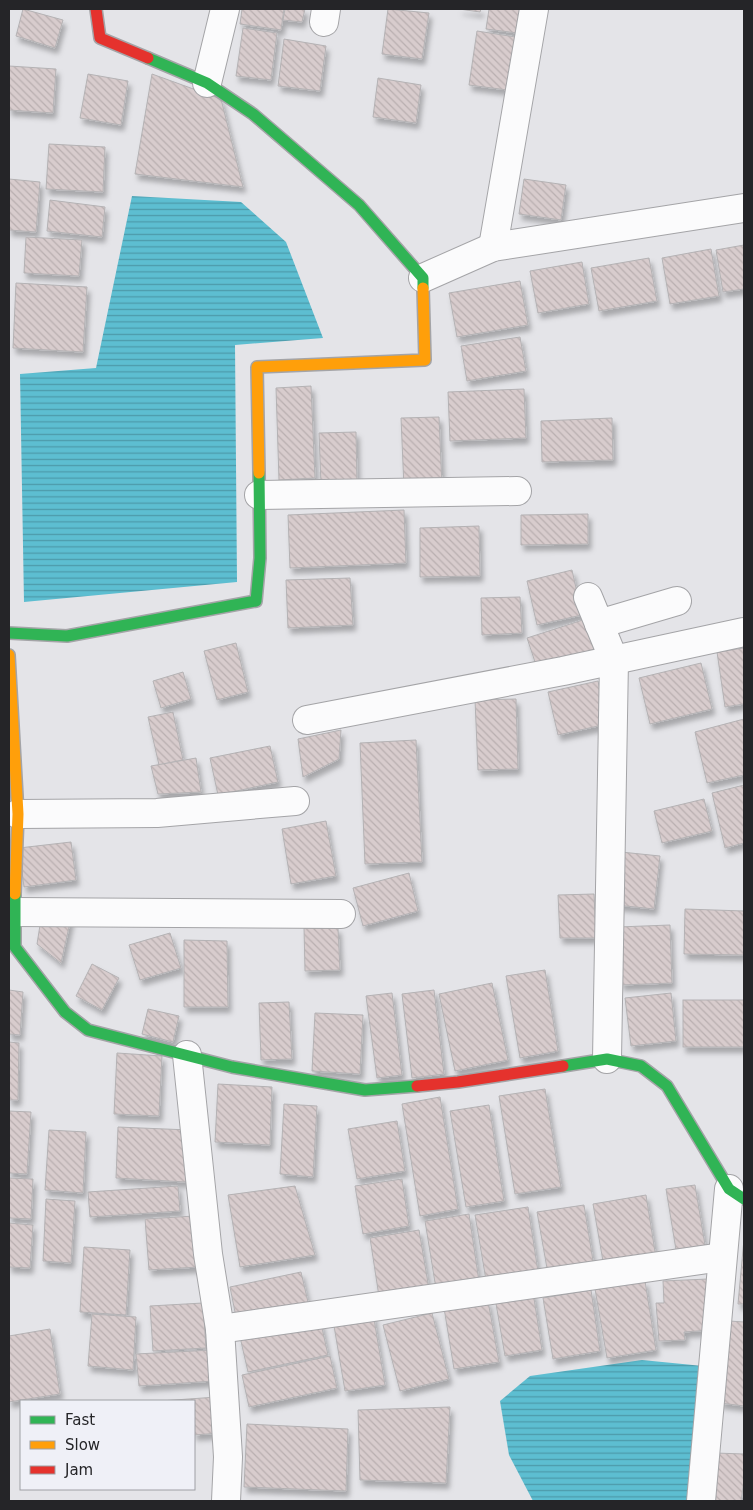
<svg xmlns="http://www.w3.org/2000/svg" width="753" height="1510" font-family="'DejaVu Sans',sans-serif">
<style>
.water{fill:url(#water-rules)}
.building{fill:url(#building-back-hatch);stroke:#b4b2b4;filter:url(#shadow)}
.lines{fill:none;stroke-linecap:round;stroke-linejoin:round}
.street-casing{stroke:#a4a4a7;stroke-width:30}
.fast-casing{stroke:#a4a4a7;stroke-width:14}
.slow-casing{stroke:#a4a4a7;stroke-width:14}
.jam-casing{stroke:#a4a4a7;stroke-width:14}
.street{stroke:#fbfbfc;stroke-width:28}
.fast{stroke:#30b455;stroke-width:11}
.slow{stroke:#ff9f0a;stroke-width:11}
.jam{stroke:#e5322d;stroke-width:11}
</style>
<defs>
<pattern id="water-rules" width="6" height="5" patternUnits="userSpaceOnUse" patternTransform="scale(1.25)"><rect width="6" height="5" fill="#5dbed1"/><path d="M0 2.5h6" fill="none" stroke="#4d9aaa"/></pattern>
<pattern id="building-back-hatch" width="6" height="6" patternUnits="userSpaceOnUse" patternTransform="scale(1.25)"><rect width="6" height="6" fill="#d8cccd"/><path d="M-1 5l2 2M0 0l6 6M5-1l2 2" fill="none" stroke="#b9afb0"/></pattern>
<filter id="shadow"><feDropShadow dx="3" dy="5.5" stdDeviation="2.5" flood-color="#0004"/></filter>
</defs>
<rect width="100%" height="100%" fill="#e4e4e8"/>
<g class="water">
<polygon points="132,196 241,202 286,242 323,338 235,345 237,582 24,602 20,374 96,368"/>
<polygon points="642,1360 713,1367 697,1501 533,1501 509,1455 500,1401 530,1376"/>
</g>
<g class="building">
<polygon points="23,9 63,20 55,48 16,36"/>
<polygon points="242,9 284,9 281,30 240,24"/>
<polygon points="285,9 305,9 302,22 283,20"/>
<polygon points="388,9 429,13 422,59 382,54"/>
<polygon points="459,9 481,9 480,12"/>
<polygon points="489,9 529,9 525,34 486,29"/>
<polygon points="243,28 277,33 271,80 236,76"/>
<polygon points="477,31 522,38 515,91 469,85"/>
<polygon points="284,39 326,46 320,91 278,86"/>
<polygon points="9,66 56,69 53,113 9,110"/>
<polygon points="88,74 128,81 121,125 80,118"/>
<polygon points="152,74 221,99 243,187 135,174"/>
<polygon points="378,78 421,85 416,123 373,117"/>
<polygon points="49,144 105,147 103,192 46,189"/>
<polygon points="9,179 40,182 36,232 9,230"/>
<polygon points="524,179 566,185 561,220 519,214"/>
<polygon points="50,200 105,207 102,237 47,231"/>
<polygon points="26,237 82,240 79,276 24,273"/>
<polygon points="744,245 744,289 723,292 716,250"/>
<polygon points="711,249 719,296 670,304 662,258"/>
<polygon points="649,258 657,301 599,311 591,268"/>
<polygon points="582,262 589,304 538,313 530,271"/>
<polygon points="520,281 528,325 457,337 449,293"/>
<polygon points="16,283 87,287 83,352 13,348"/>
<polygon points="520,337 526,371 467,381 461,346"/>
<polygon points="311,386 315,478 279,480 276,388"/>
<polygon points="524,389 526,438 450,441 448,392"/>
<polygon points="439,417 442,486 404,488 401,418"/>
<polygon points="612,418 613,460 542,462 541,421"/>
<polygon points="356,432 357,483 321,485 319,433"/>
<polygon points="404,510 406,563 290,568 288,515"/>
<polygon points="588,514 588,544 521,545 521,515"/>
<polygon points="479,526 480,576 420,577 420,528"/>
<polygon points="572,570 582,615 537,625 527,581"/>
<polygon points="350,578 353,625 288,628 286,580"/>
<polygon points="520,597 522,633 482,635 481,598"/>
<polygon points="592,617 601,647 537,668 527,638"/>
<polygon points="236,643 248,692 217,700 204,651"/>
<polygon points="744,648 744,704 725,707 717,652"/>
<polygon points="701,663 712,709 650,724 639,678"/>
<polygon points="183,672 191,699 161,708 153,681"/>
<polygon points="598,681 607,724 558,735 548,692"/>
<polygon points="516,699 518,769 478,770 475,700"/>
<polygon points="173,712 183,760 159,765 148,717"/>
<polygon points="744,719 744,775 707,783 695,732"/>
<polygon points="341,730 339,759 303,777 298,739"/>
<polygon points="416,740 422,862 365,864 360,743"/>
<polygon points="270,746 278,782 218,795 210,758"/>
<polygon points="196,758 201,792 158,794 151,766"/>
<polygon points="744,785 744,843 725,848 712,793"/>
<polygon points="704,799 712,831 662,843 654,811"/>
<polygon points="326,821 336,876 291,884 282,829"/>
<polygon points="71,842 76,880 24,887 19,848"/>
<polygon points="621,852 660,856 654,909 616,905"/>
<polygon points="409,873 418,911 363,926 353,888"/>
<polygon points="594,894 596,938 560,938 558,895"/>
<polygon points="685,909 744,911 744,955 684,954"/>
<polygon points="71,918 61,963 37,944 41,919"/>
<polygon points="670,925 672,983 621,985 618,927"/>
<polygon points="304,928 338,928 340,970 305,971"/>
<polygon points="170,933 181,968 140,980 129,945"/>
<polygon points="184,940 227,941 228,1007 184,1007"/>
<polygon points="92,964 119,978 102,1010 76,996"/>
<polygon points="545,970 558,1051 520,1058 506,976"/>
<polygon points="492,983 508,1060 455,1071 439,994"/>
<polygon points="9,990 23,992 20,1035 9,1034"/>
<polygon points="434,990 444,1074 412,1078 402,994"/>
<polygon points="392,993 402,1075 377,1078 366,996"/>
<polygon points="671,993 676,1041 631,1046 625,998"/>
<rect x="683" y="1000" width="61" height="47"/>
<polygon points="289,1002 292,1059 261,1060 259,1003"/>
<polygon points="148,1009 179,1016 173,1042 142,1034"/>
<polygon points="315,1013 363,1015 360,1074 312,1071"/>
<polygon points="9,1042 19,1043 18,1100 9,1100"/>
<polygon points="117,1053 162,1056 159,1116 114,1114"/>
<polygon points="218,1084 272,1087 270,1145 215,1142"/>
<polygon points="545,1089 561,1187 515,1194 499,1096"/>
<polygon points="440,1097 458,1209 420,1216 402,1104"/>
<polygon points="284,1104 317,1106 313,1177 280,1174"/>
<polygon points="489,1105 504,1201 466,1207 450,1111"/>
<polygon points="9,1111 31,1112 27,1174 9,1173"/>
<polygon points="397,1121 405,1171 357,1179 348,1129"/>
<polygon points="118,1127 189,1130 186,1182 116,1178"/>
<polygon points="49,1130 86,1132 83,1193 45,1190"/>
<polygon points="9,1178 33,1179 31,1219 9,1218"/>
<polygon points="402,1179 409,1226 363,1234 355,1186"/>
<polygon points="695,1185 706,1251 677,1256 666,1189"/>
<polygon points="178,1186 180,1211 90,1217 88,1192"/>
<polygon points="295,1186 315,1255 240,1267 228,1195"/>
<polygon points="646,1195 656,1258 604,1267 593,1204"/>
<polygon points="46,1199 75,1201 71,1263 43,1261"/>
<polygon points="584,1205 594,1267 548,1274 537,1212"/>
<polygon points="528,1207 539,1278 487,1286 475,1215"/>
<polygon points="469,1214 480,1288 437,1295 425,1221"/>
<polygon points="194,1216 198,1267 149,1270 145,1219"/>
<polygon points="9,1223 33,1225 30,1268 9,1267"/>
<polygon points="419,1230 430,1295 380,1303 370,1238"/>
<polygon points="744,1239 744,1304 738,1304"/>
<polygon points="84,1247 130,1250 126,1315 80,1312"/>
<polygon points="301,1272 308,1302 236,1317 230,1287"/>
<polygon points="708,1279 711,1330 684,1332 685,1340 659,1341 656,1303 664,1303 663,1281"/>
<polygon points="645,1281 656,1350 607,1358 595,1289"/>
<polygon points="591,1290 600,1351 553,1359 543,1298"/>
<polygon points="533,1292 542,1350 505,1356 495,1298"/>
<polygon points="488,1301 499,1362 454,1369 444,1308"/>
<polygon points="203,1303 206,1348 153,1351 150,1306"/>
<polygon points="373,1313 385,1385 345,1391 333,1320"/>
<polygon points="432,1313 449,1379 400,1391 383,1325"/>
<polygon points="92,1314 136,1317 133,1370 88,1366"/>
<polygon points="320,1319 328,1355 248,1372 240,1337"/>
<polygon points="729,1321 744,1322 744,1406 720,1403"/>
<polygon points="50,1329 60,1394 9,1402 9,1336"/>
<polygon points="212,1350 214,1381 139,1386 136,1354"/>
<polygon points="330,1356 337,1388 249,1407 242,1375"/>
<polygon points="217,1397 220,1433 194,1435 194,1401 160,1401"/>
<polygon points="450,1407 446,1483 360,1480 358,1410"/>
<polygon points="247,1424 348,1429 346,1491 244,1487"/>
<polygon points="715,1453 744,1454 744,1481 741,1501 710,1501"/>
</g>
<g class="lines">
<g class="street-casing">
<g id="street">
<polyline points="324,22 326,9"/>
<polyline points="207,83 225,9"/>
<polyline points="493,247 534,9"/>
<polyline points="423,278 493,247 744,208"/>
<polyline points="259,495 517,491"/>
<polyline points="588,597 614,660 607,1059"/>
<polyline points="599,624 677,601"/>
<polyline points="307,720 563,671 744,632"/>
<polyline points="18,814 157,813 295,801"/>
<polyline points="15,912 341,914"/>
<polyline points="187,1055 208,1254 220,1329 228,1457 226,1501"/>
<polyline points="220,1329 722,1257"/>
<polyline points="701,1501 729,1189"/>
</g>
</g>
<g class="fast-casing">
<g id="fast">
<polyline points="148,58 207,83 253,114 359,205 423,278 423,288"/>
<polyline points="9,633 67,636 256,601 260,558 259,473"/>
<polyline points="15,894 15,947 65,1012 88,1030 232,1067 365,1090 417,1086"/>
<polyline points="563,1066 607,1059 641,1066 667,1086 729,1189 744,1199"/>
</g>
</g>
<g class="slow-casing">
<g id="slow">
<polyline points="259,473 257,367 425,360 423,288"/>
<polyline points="9,655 18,814 15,894"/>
</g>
</g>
<g class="jam-casing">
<g id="jam">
<polyline points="96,9 100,38 148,58"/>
<polyline points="417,1086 458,1082 563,1066"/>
</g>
</g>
<use href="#street" class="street"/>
<use href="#fast" class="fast"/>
<use href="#slow" class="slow"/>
<use href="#jam" class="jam"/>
</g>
<rect width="753" height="1510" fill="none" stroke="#252528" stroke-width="20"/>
<rect x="20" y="1400" width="175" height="90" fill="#eff0f7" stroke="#9e9fa4"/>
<rect x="30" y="1416" width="25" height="8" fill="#30b455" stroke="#9e9fa4"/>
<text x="65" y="1425" font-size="15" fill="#252528">Fast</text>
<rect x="30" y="1441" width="25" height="8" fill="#ff9f0a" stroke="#9e9fa4"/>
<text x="65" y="1450" font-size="15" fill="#252528">Slow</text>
<rect x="30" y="1466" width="25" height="8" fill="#e5322d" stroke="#9e9fa4"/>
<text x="65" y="1475" font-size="15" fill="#252528">Jam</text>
</svg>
